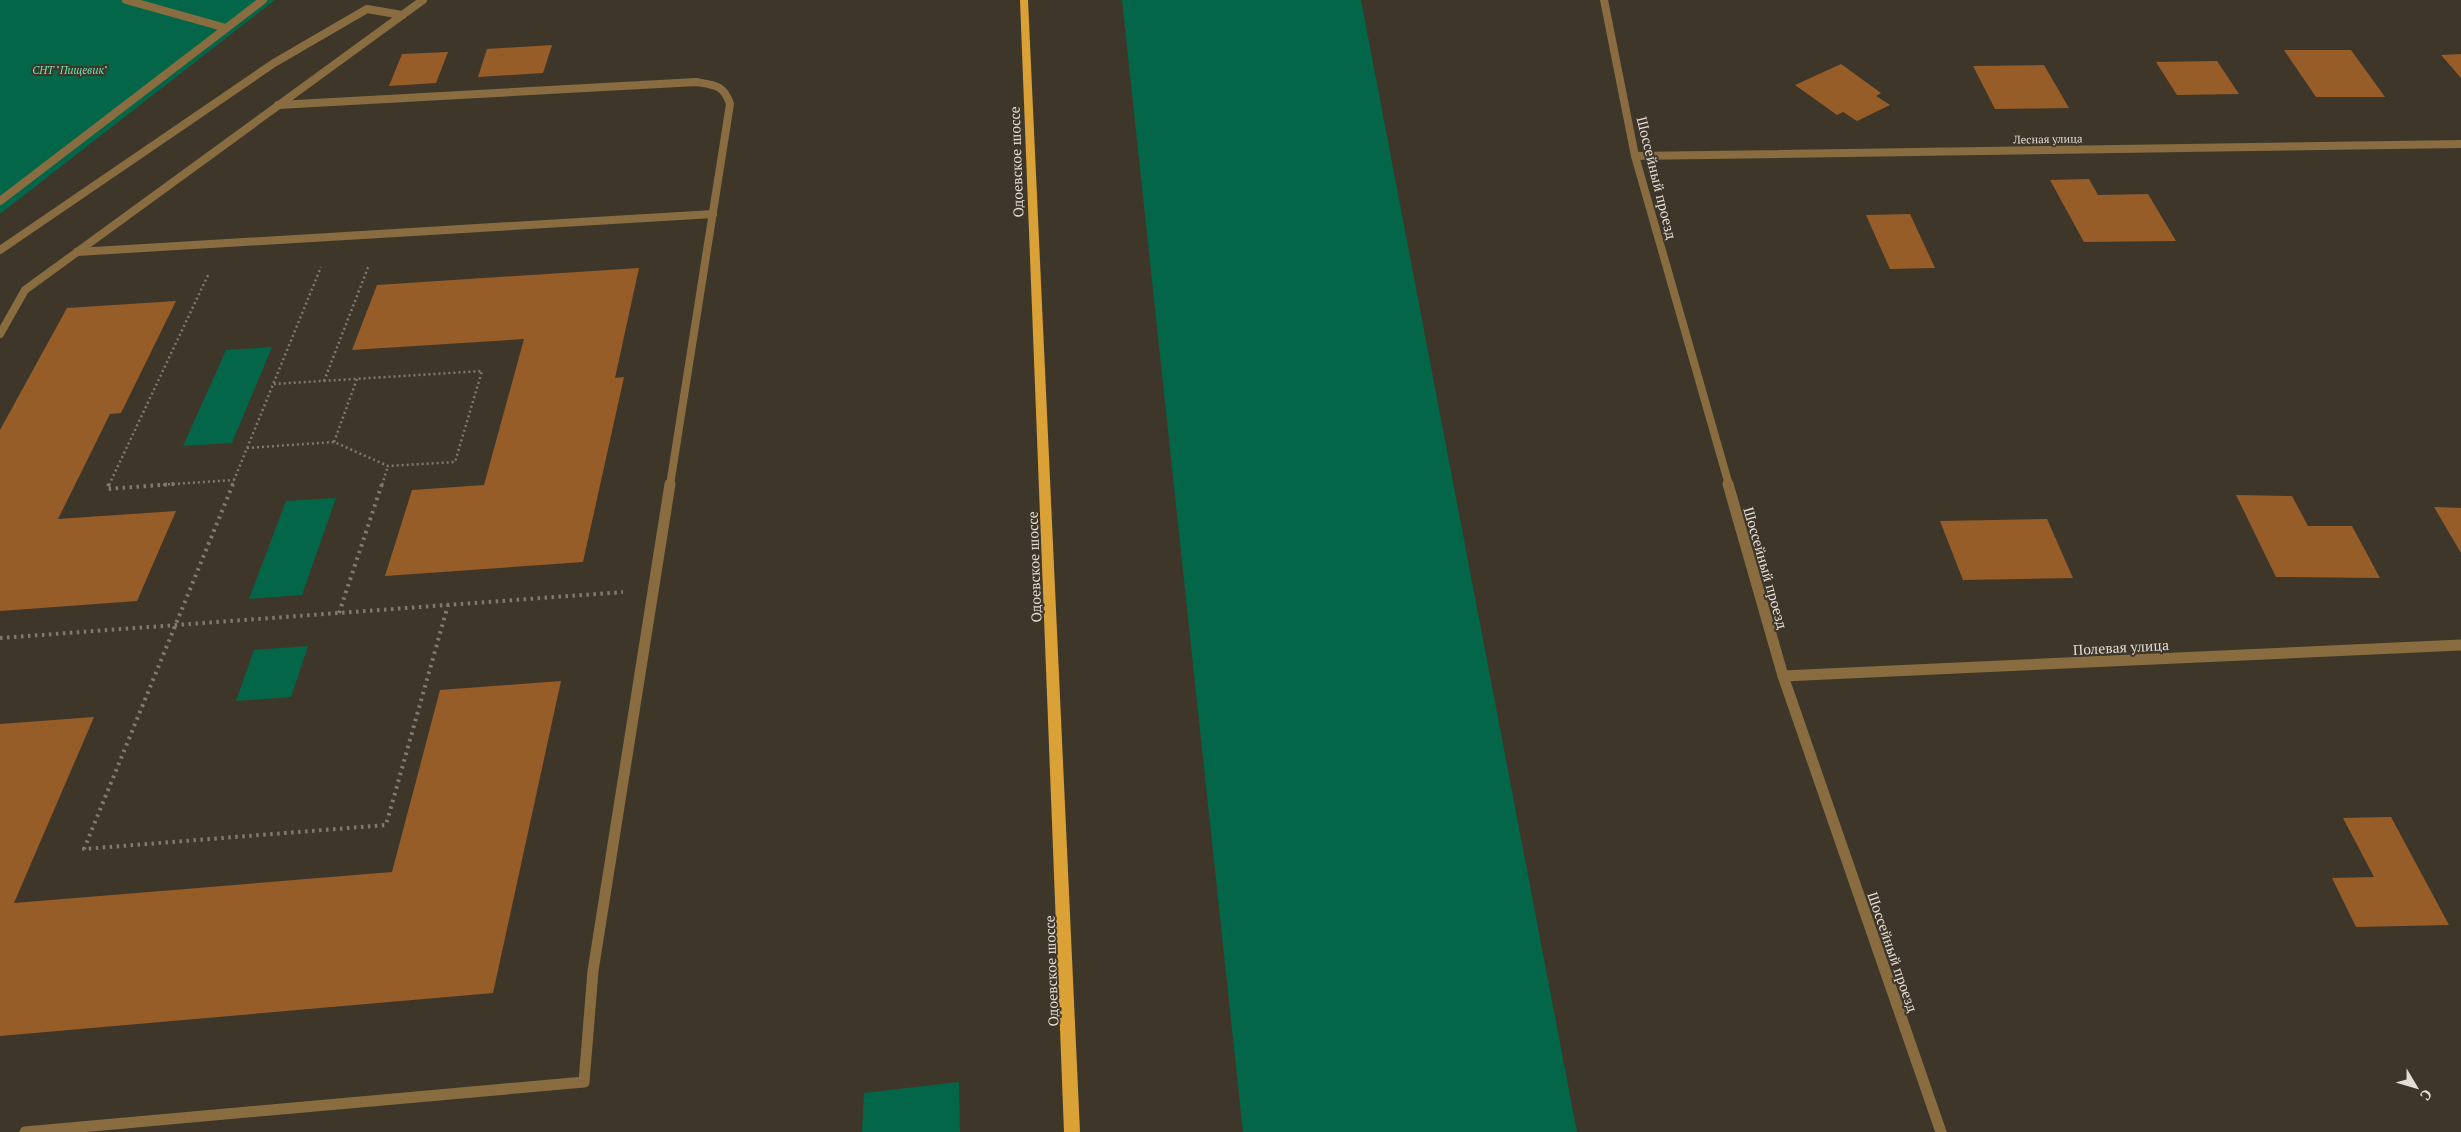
<svg xmlns="http://www.w3.org/2000/svg" width="2461" height="1132" font-family="'PT Serif',serif">
<style>
.green{fill:#036648}
.building{fill:#965d29}
.lines{fill:none;stroke-linecap:round;stroke-linejoin:round}
.path-far1{stroke:#80796f;stroke-width:2.5;stroke-dasharray:2 3;stroke-linecap:butt}
.path{stroke:#80796f;stroke-width:4;stroke-dasharray:2.5 4.5;stroke-linecap:butt}
.service-far1{stroke:#896d40;stroke-width:8}
.service{stroke:#896d40;stroke-width:11}
.minor-far1{stroke:#896d40;stroke-width:8}
.minor{stroke:#896d40;stroke-width:11}
.primary{fill:#daa137;fill-rule:evenodd}
.labels{text-anchor:middle;dominant-baseline:central;stroke-width:4;stroke-linejoin:round;paint-order:stroke}
.far-park-label{font-size:11px;font-style:italic;fill:#6ce4b4;stroke:#3f362a}
.far-street-label{font-size:11px;fill:#e3ddd6;stroke:#3f362a}
.street-label{font-size:14px;fill:#e3ddd6;stroke:#3f362a}
</style>
<rect width="100%" height="100%" fill="#3f362a"/>
<g class="green">
<polygon points="0,0 275,0 0,214"/>
<polygon points="1122,0 1361,0 1577,1132 1243,1132"/>
<polygon points="272,347 232,443 183,446 226,350"/>
<polygon points="336,498 302,595 249,599 286,501"/>
<polygon points="308,646 291,697 236,701 254,650"/>
<polygon points="959,1082 960,1132 862,1132 864,1093"/>
</g>
<g class="building">
<polygon points="552,45 543,73 478,77 487,49"/>
<polygon points="2284,50 2351,50 2385,97 2316,97"/>
<polygon points="448,52 436,83 389,86 402,54"/>
<polygon points="2461,54 2461,78 2441,55"/>
<polygon points="2217,61 2239,94 2177,95 2156,62"/>
<polygon points="1841,64 1881,93 1876,96 1890,105 1857,121 1843,112 1837,115 1795,85"/>
<polygon points="2044,65 2069,108 1995,109 1973,66"/>
<polygon points="2089,179 2098,195 2148,194 2176,241 2084,242 2050,180"/>
<polygon points="1910,214 1935,268 1890,269 1866,215"/>
<polygon points="639,268 615,378 624,377 583,562 385,576 412,490 484,485 524,339 352,350 377,285"/>
<polygon points="176,301 121,413 110,414 58,519 176,511 137,601 0,611 0,430 67,308"/>
<polygon points="2236,495 2292,496 2308,526 2352,526 2380,578 2276,577"/>
<polygon points="2434,507 2461,508 2461,553"/>
<polygon points="2047,519 2073,578 1963,580 1940,521"/>
<polygon points="561,681 493,993 0,1036 0,724 94,717 14,903 392,872 440,690"/>
<polygon points="2391,817 2449,925 2356,927 2332,878 2374,877 2343,818"/>
</g>
<g class="lines">
<g class="path-far1">
<polyline points="324,381 369,265"/>
<polyline points="334,442 357,379"/>
<polyline points="247,448 334,442 388,466 455,462 482,371 274,384"/>
<polyline points="109,485 209,273"/>
<polyline points="158,485 234,480"/>
<polyline points="232,485 321,267"/>
<polyline points="382,485 388,466"/>
</g>
<g class="path">
<polyline points="109,484 107,489 175,484"/>
<polyline points="233,484 84,849 386,825 448,605"/>
<polyline points="339,613 382,484"/>
<polyline points="0,638 623,592"/>
</g>
<g class="service-far1">
<path d="M278,105L696,82C715,85 724,85 730,104L670,485"/>
<polyline points="0,250 274,63 367,9 402,15"/>
<polyline points="77,252 713,214"/>
<polyline points="0,334 25,290 423,0"/>
</g>
<polyline class="service" points="25,1132 584,1082 593,971 670,484"/>
<g class="minor-far1">
<polyline points="126,0 226,28"/>
<polyline points="1604,0 1635,156 1729,485"/>
<polyline points="1635,156 2461,144"/>
<polyline points="0,201 263,0"/>
</g>
<g class="minor">
<polyline points="1728,484 1783,676 1941,1132"/>
<polyline points="1783,676 2461,645"/>
</g>
<polygon class="primary" points="1020,0 1028,0 1080,1132 1064,1132"/>
</g>
<g class="labels">
<g class="far-park-label">
<text x="70" y="70">СНТ "Пищевик"</text>
</g>
<g class="far-street-label">
<text transform="translate(2048 139) rotate(-1)">Лесная улица</text>
</g>
<g class="street-label">
<text transform="translate(1016 162) rotate(-92)">Одоевское шоссе</text>
<text transform="translate(1657 178) rotate(76)">Шоссейный проезд</text>
<text transform="translate(1034 567) rotate(-92)">Одоевское шоссе</text>
<text transform="translate(1766 568) rotate(74)">Шоссейный проезд</text>
<text transform="translate(2121 647) rotate(-3)">Полевая улица</text>
<text transform="translate(1893 952) rotate(71)">Шоссейный проезд</text>
<text transform="translate(1051 971) rotate(-92)">Одоевское шоссе</text>
</g>
</g>
<g transform="translate(2416 1087) rotate(128)" stroke="#3f362a" stroke-width="4" paint-order="stroke">
<path d="M0-4L9 19L0 12L-9 19Z" fill="#e3ddd6"/>
<text y="-8" font-size="14" font-weight="bold" text-anchor="middle" fill="#e3ddd6">С</text>
</g>
</svg>
